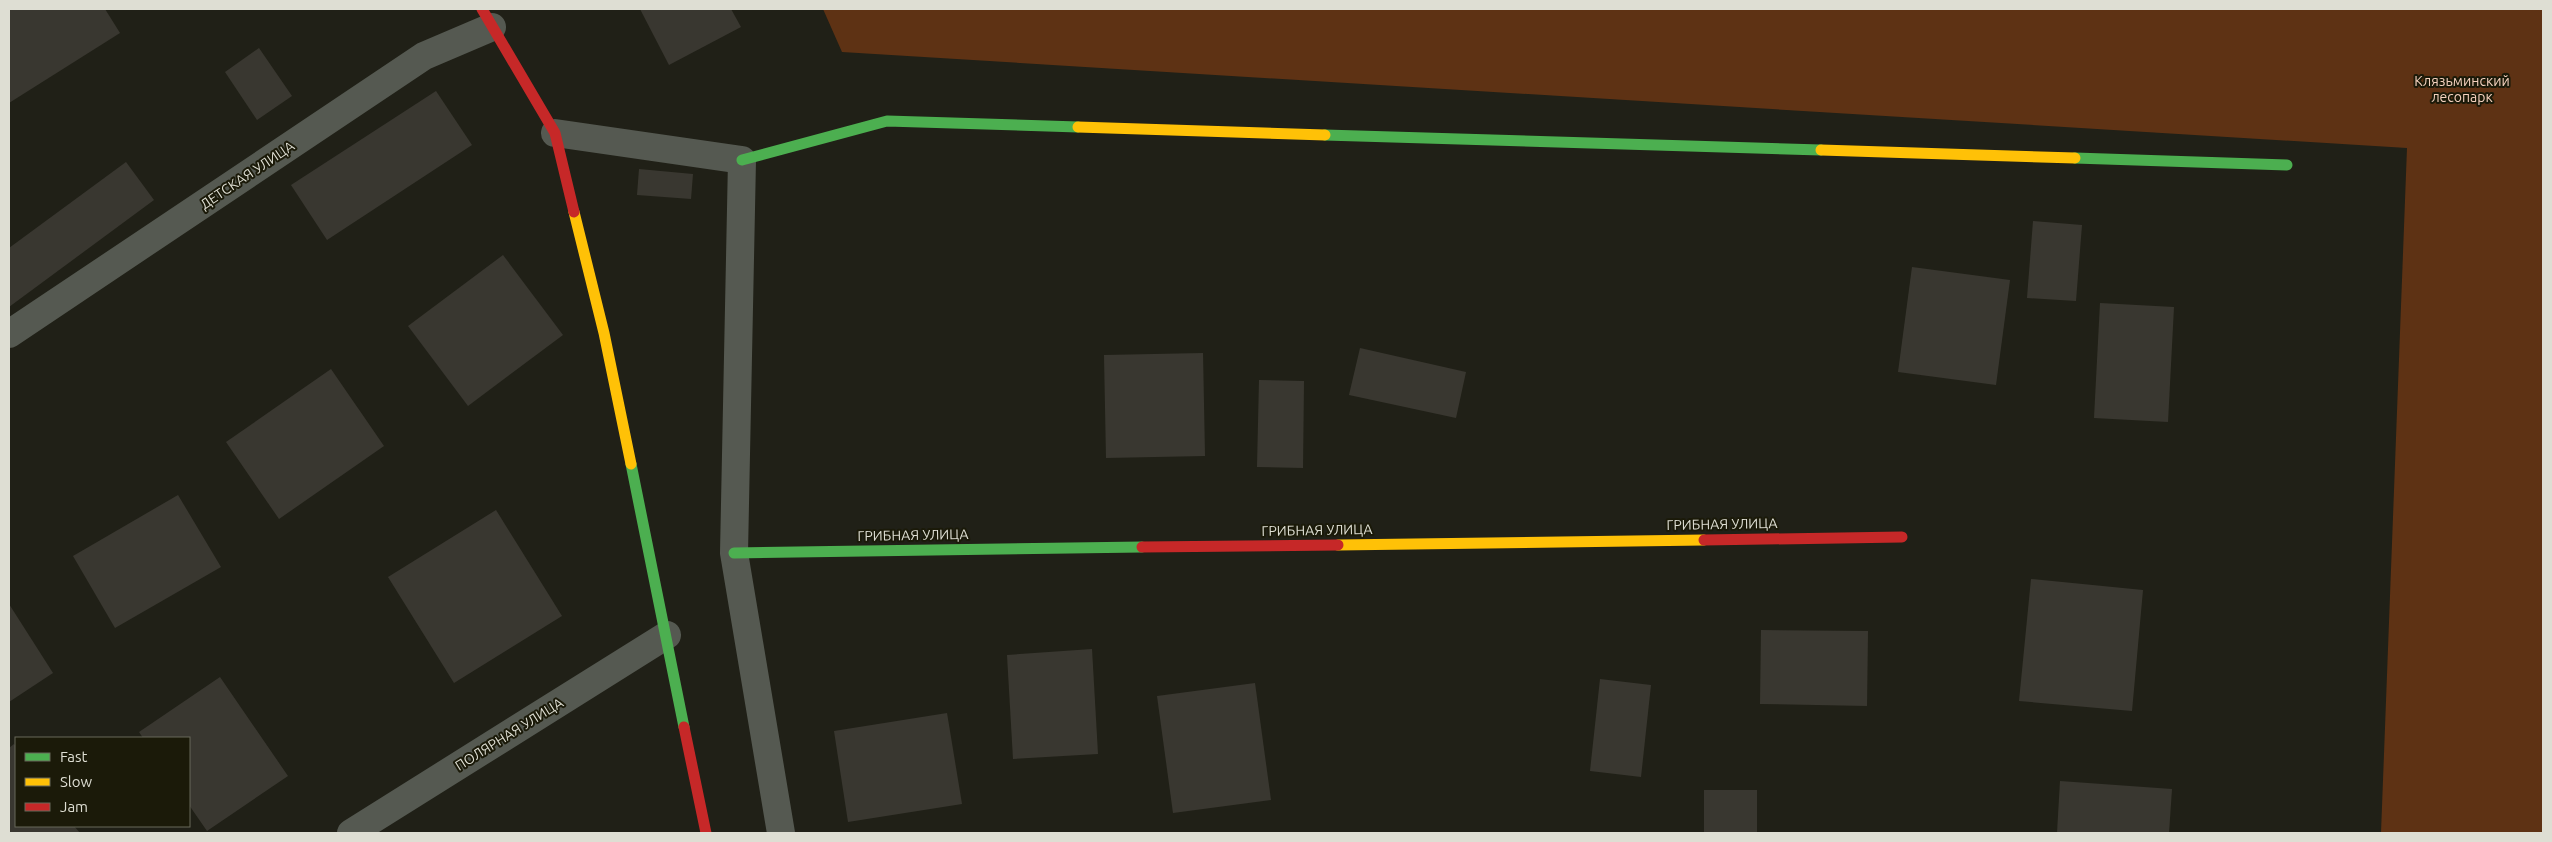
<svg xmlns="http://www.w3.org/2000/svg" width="2552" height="842" font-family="Ubuntu,sans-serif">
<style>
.green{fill:#5e3214}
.building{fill:#393730}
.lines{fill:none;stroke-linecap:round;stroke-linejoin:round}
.street{stroke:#555951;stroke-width:28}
.fast{stroke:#4caf50;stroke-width:11}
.slow{stroke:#ffc107;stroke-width:11}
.jam{stroke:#c62828;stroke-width:11}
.labels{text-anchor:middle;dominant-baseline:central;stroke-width:4;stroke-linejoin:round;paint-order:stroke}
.park-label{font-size:14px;fill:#f5d2bf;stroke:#1b1a09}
.street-label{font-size:14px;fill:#deded3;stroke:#1b1a09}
</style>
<rect width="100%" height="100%" fill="#202017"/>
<polygon class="green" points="823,9 2543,9 2543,833 2381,833 2407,148 842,52"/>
<g class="building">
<polygon points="9,9 105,9 120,33 9,103"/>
<polygon points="640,9 731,9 741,27 669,65"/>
<polygon points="259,48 292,96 257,120 225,72"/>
<polygon points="436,91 472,145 327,240 291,185"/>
<polygon points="126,162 154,200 9,307 9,248"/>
<polygon points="639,169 693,174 691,199 637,195"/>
<polygon points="2033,221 2082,225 2076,301 2027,298"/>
<polygon points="503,255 563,335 468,406 408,326"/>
<polygon points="1912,267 2010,280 1996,385 1898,372"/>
<polygon points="2100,303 2174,307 2168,422 2094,418"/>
<polygon points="1360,348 1466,372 1456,418 1349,395"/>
<polygon points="1203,353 1205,456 1106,458 1104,355"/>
<polygon points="331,369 384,446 279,519 226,442"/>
<polygon points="1259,380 1304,381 1303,468 1257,467"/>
<polygon points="178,495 221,567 115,628 73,556"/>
<polygon points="496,510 562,616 454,683 388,577"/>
<polygon points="2031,579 2143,590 2132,711 2019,701"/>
<polygon points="9,604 53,673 9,702"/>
<polygon points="1761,630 1868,631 1867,706 1760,704"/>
<polygon points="1092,649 1098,754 1013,759 1007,655"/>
<polygon points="220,677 288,776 207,831 189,805 189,738 143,738 139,732"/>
<polygon points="1600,679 1651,685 1641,777 1590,771"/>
<polygon points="1255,683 1271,800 1173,813 1157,696"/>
<polygon points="947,713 962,804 848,822 834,731"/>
<polygon points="14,744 16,747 16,826 74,826 80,833 9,833 9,748"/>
<polygon points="2060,781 2172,789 2169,833 2057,833"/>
<rect x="1704" y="790" width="53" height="43"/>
</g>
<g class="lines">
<g class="street">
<polyline points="555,133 742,160 734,553 781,833"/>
<polyline points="9,334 424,56 492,27"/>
<polyline points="351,833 667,635"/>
</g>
<g class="fast">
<polyline points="1325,135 1821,150"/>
<polyline points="2075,158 2287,165"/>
<polyline points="742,160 887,121 1078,127"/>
<polyline points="631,464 684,727"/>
<polyline points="734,553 1142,547"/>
</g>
<g class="slow">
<polyline points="1078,127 1325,135"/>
<polyline points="1821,150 2075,158"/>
<polyline points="574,212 604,333 631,464"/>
<polyline points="1338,545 1704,540"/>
</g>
<g class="jam">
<polyline points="482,9 555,133 574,212"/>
<polyline points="1704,540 1902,537"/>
<polyline points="1142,547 1338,545"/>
<polyline points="684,727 706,833"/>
</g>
</g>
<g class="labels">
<g class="park-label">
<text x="2462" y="81">Клязьминский<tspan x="2462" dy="16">лесопарк</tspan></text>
</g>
<g class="street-label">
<text transform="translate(247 175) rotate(-34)">ДЕТСКАЯ УЛИЦА</text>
<text transform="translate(1722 524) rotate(-1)">ГРИБНАЯ УЛИЦА</text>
<text transform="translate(1317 530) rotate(-1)">ГРИБНАЯ УЛИЦА</text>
<text transform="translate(913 535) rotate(-1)">ГРИБНАЯ УЛИЦА</text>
<text transform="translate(509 734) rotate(-32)">ПОЛЯРНАЯ УЛИЦА</text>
</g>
</g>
<rect width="2552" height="842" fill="none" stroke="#deded3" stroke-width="20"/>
<rect x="15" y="737" width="175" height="90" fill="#1b1a09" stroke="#69685a"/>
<rect x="25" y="753" width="25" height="8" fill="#4caf50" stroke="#69685a"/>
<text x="60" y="762" font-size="15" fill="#deded3">Fast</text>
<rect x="25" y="778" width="25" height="8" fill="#ffc107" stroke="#69685a"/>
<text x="60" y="787" font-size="15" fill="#deded3">Slow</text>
<rect x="25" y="803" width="25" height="8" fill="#c62828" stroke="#69685a"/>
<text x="60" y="812" font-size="15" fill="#deded3">Jam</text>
</svg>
